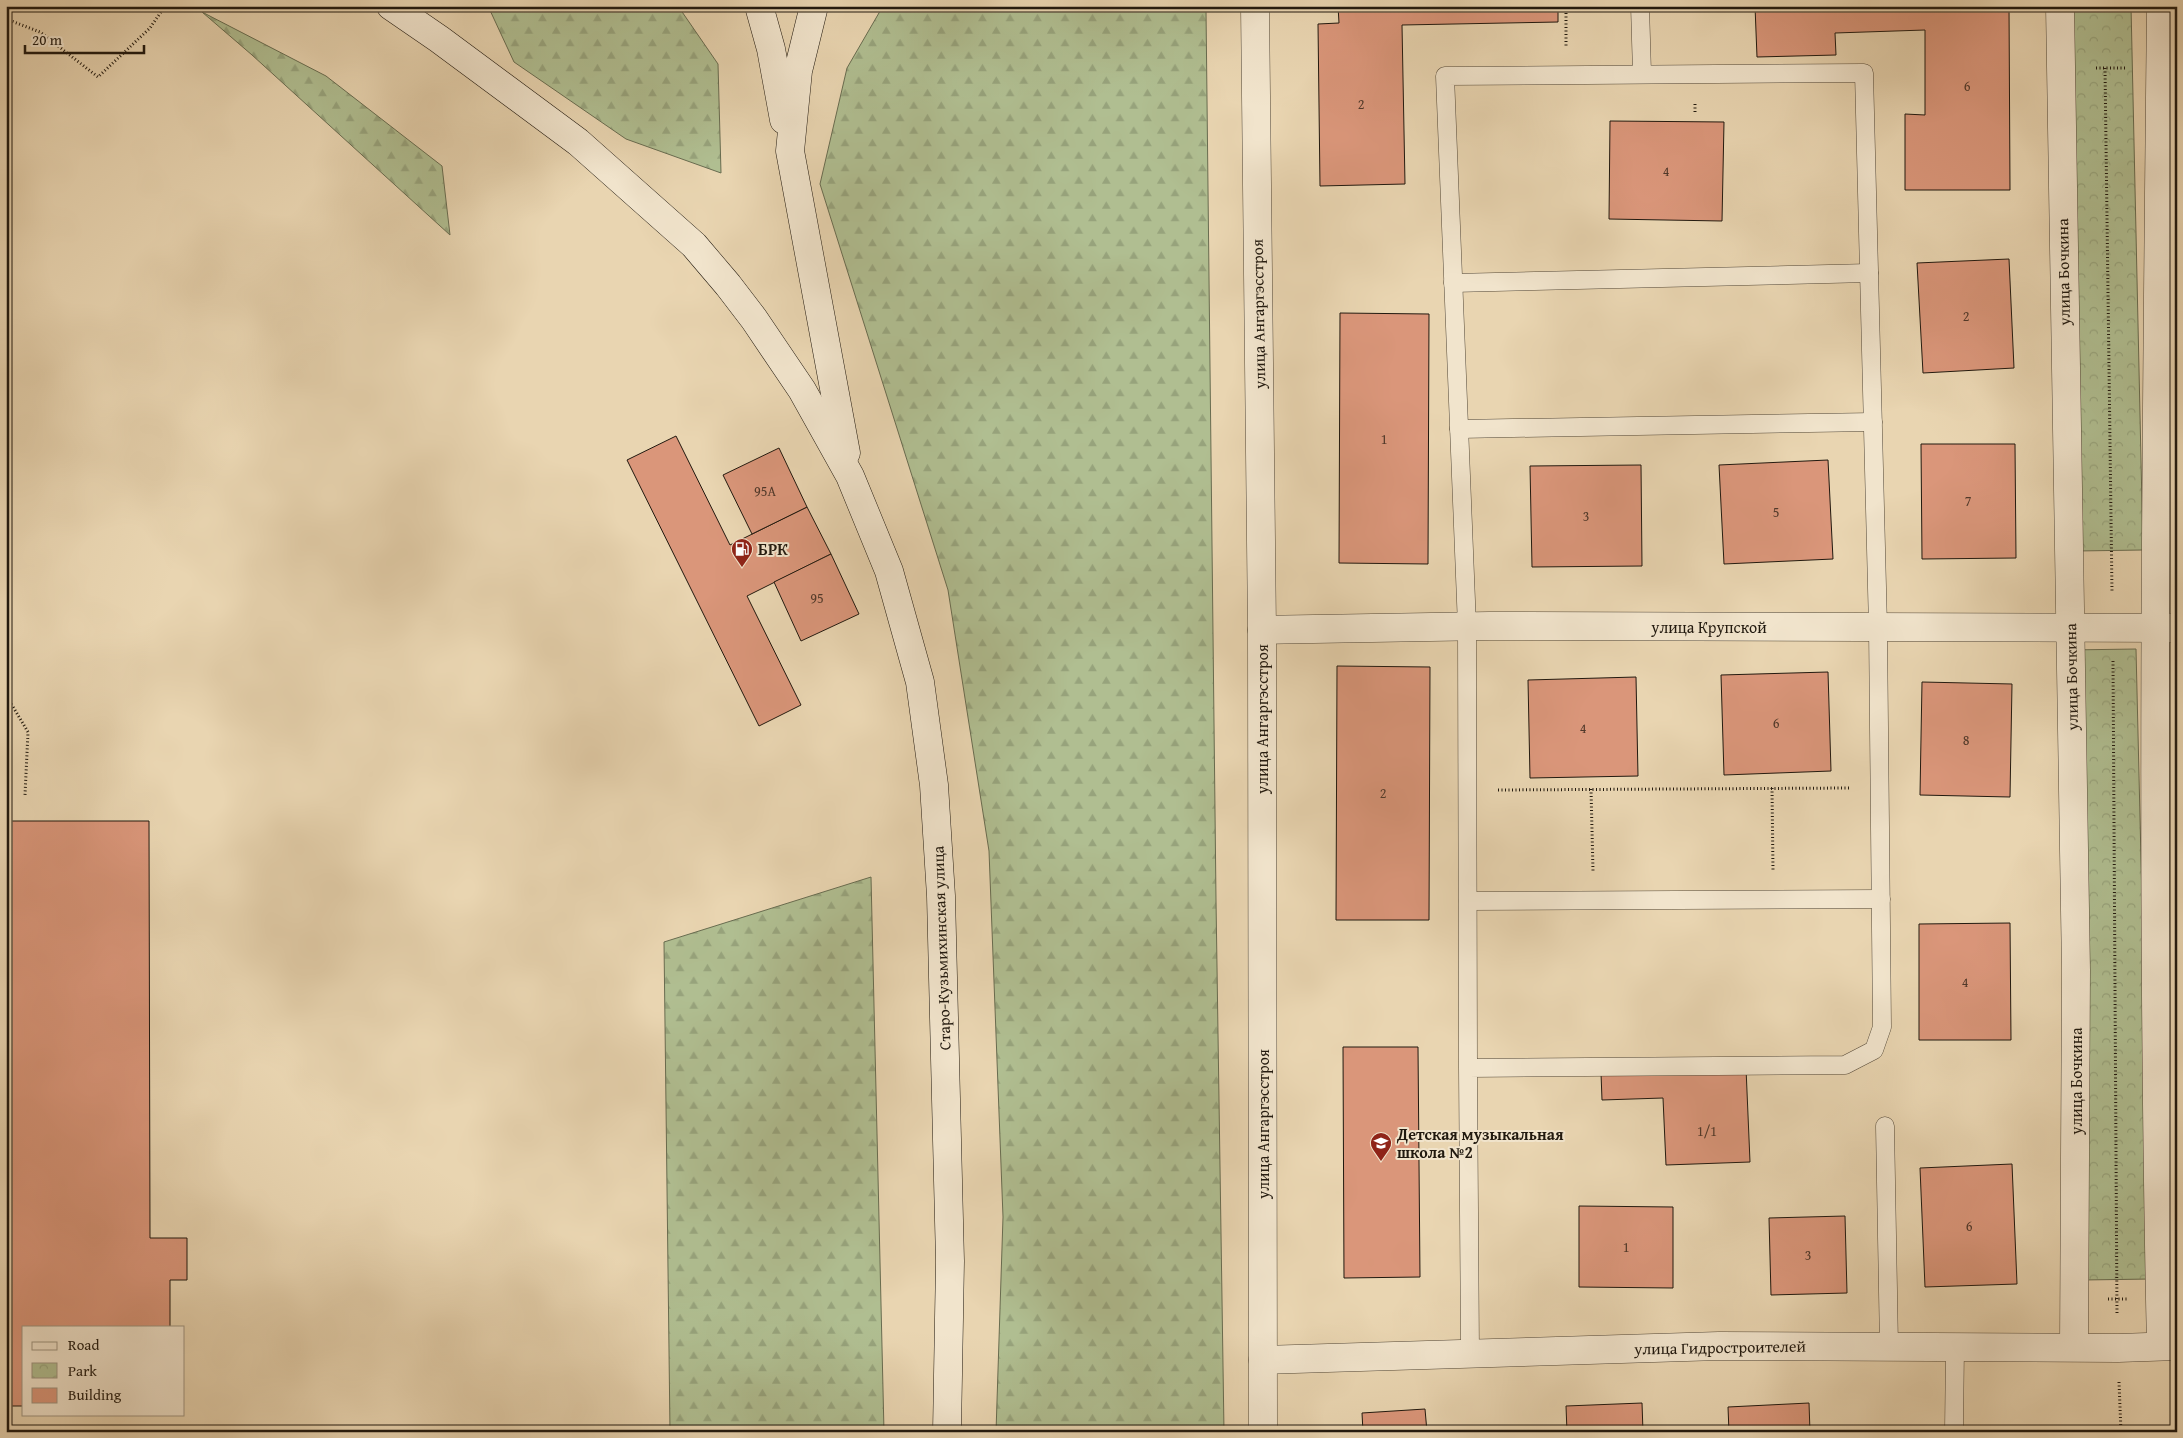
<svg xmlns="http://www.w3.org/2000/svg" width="2183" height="1438" font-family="'Gentium Book Plus',serif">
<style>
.forest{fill:url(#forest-firs);stroke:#686c50}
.park{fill:url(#park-crowns);stroke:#686c50}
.building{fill:#da967a;stroke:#21190f}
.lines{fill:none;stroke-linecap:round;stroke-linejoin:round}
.service-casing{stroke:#534838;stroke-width:19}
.minor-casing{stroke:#534838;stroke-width:29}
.secondary-casing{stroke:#21190f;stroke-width:29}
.path{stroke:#21190f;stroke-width:3;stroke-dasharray:1 2.5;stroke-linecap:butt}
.service{stroke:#f1e4cc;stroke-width:18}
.minor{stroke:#f1e4cc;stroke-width:28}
.secondary{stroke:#f1e4cc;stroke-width:28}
.labels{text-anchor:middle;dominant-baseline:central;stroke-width:4;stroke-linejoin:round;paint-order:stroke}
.number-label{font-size:14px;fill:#4f382a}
.street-label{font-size:16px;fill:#21190f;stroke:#f1e4cc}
.poi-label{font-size:16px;font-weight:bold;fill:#21190f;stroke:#f1e4cc;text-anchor:start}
</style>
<defs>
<pattern id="forest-firs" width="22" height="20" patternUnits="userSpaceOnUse" patternTransform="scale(1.25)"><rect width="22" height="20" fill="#b0be91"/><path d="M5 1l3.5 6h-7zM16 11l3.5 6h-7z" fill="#97a37c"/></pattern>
<pattern id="park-crowns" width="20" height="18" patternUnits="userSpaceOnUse" patternTransform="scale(1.25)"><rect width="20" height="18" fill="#b0be91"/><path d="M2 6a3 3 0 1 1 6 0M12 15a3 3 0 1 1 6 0" fill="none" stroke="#97a37c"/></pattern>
</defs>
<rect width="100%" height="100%" fill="#e9d5b1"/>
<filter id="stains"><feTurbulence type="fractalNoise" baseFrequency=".004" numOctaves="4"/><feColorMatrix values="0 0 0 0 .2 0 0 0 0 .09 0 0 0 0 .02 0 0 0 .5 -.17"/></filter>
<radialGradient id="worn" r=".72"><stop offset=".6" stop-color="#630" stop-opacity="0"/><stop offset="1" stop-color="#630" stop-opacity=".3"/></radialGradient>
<g class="forest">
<polygon points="488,6 678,6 718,64 721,173 626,139 514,62"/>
<polygon points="883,6 1204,6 1206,10 1216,900 1224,1432 996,1432 1003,1217 989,851 948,590 820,184 847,68"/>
<polygon points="202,12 326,76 442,166 450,235 252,55"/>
<polygon points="871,877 884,1432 670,1432 664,942"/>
</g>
<g class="park">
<polygon points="2064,6 2131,6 2143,550 2077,551"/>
<polygon points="2136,649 2151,1279 2083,1280 2068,650"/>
</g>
<g class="building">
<polygon points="1338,6 1558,6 1558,22 1402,25 1405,184 1320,186 1318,24 1339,23"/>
<polygon points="1755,6 2009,6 2010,190 1905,190 1905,114 1925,115 1925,30 1835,33 1836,55 1757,57"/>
<polygon points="1610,121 1724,122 1722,221 1609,219"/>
<polygon points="2009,259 2014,368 1923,373 1917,263"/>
<polygon points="1340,313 1429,314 1428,564 1339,563"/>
<polygon points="676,436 730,545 807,507 831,554 747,596 801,705 759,726 627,460"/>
<polygon points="1921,444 2015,444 2016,558 1922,559"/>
<polygon points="779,448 807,507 752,534 723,475"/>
<polygon points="1828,460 1833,559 1724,564 1719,465"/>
<polygon points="1641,465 1642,566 1532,567 1530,466"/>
<polygon points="831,554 859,614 801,641 774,582"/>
<polygon points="1337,666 1430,667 1429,920 1336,920"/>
<polygon points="1828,672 1831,771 1724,775 1721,675"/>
<polygon points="1636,677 1638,776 1530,778 1528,680"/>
<polygon points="1922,682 2012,684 2010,797 1920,795"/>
<polygon points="6,821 149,821 150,1238 187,1238 187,1280 170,1280 170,1327 24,1327 24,1406 6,1406"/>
<polygon points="2010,923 2011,1040 1919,1040 1919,924"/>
<polygon points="1343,1047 1418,1047 1420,1277 1344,1278"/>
<polygon points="1746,1068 1750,1162 1666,1165 1663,1098 1602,1100 1601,1073"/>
<polygon points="2012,1164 2017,1284 1925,1287 1920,1168"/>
<polygon points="1579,1206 1673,1207 1673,1288 1579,1287"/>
<polygon points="1845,1216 1847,1293 1771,1295 1769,1218"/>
<polygon points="1642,1403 1643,1432 1567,1432 1566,1406"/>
<polygon points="1809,1403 1810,1432 1729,1432 1728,1407"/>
<polygon points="1425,1409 1427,1432 1363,1432 1362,1413"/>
</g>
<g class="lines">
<g class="service-casing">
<g id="service">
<polyline points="1640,6 1642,73"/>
<polyline points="1453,283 1869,273"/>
<polyline points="1459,429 1873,422"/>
<polyline points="1468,901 1881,899"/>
<polyline points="1468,1068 1467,626 1445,76 1864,73 1878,627 1882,1027 1874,1050 1845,1065 1468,1068 1470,1353"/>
<polyline points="1885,1126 1889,1346"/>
<polyline points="2158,1131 2177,1130"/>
<polyline points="1954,1432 1955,1346"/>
</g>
</g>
<g class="minor-casing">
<g id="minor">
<polyline points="1255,6 1262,630 1263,1432"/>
<polyline points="2060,6 2076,970 2074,1347"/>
<path d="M2161,6C2156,453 2151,899 2161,1346"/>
<polyline points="1262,630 1489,626 2177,628"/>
<polyline points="1263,1360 1719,1346 2118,1348 2177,1346"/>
</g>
</g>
<g class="secondary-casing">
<g id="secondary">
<polyline points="391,6 439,39 578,142 694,245 728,285 754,319 802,390 850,476 889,571 920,682 934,785 941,896 950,1261 947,1432"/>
<polyline points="759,6 771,49 784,120"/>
<polyline points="814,6 798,71 790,151 846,453"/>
</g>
</g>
<g class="path">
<polyline points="1566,6 1566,46"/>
<polyline points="6,19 40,32 98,77 150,28 165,6"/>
<polyline points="2096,68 2125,68"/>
<polyline points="2105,68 2112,592"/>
<polyline points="1695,112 1695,104"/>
<polyline points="2113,661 2117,1315"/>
<polyline points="6,695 28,732 25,795"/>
<polyline points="1772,788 1773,870"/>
<polyline points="1591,789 1593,871"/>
<polyline points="1498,790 1849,788"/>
<polyline points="2108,1299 2127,1299"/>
<polyline points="2119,1382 2121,1432"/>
</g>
<use href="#service" class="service"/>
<use href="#minor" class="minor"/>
<use href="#secondary" class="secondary"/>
</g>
<defs>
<g id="fuel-pin" transform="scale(1.125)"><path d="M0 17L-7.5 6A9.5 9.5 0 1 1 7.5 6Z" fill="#8f2418" stroke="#f1e4cc"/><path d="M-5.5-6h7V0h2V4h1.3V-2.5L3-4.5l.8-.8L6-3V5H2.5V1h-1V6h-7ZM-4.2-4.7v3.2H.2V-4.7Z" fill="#fff"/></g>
<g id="school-pin" transform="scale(1.125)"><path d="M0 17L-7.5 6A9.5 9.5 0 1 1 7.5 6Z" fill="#8f2418" stroke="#f1e4cc"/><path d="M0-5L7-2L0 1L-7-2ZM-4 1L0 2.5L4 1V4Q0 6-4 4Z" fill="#fff"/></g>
</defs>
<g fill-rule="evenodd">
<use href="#fuel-pin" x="742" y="549"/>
<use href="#school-pin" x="1381" y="1143"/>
</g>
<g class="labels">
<g class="number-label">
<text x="1967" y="86">6</text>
<text x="1361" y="104">2</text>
<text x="1666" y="171">4</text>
<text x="1966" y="316">2</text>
<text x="1384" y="439">1</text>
<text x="765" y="491">95А</text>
<text x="1968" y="501">7</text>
<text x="1776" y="512">5</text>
<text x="1586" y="516">3</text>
<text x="817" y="598">95</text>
<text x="1776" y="723">6</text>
<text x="1583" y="728">4</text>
<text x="1966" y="740">8</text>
<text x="1383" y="793">2</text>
<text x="1965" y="982">4</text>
<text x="1707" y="1131">1/1</text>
<text x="1969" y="1226">6</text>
<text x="1626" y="1247">1</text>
<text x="1808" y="1255">3</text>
</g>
<g class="street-label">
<text transform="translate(2063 272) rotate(-91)">улица Бочкина</text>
<text transform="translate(1258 314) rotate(-91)">улица Ангаргэсстроя</text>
<text x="1709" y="627">улица Крупской</text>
<text transform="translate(2071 677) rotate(-91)">улица Бочкина</text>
<text transform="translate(1262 719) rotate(-90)">улица Ангаргэсстроя</text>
<text transform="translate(941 948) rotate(-92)">Старо-Кузьмихинская улица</text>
<text transform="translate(2076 1081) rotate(-90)">улица Бочкина</text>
<text transform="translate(1263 1124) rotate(-90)">улица Ангаргэсстроя</text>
<text transform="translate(1720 1347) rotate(-1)">улица Гидростроителей</text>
</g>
<g class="poi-label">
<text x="758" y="549">БРК</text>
<text x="1397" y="1134">Детская музыкальная<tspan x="1397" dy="18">школа №2</tspan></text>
</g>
</g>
<rect width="2183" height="1438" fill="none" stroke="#e9d5b1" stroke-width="25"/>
<rect x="8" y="8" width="2168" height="1423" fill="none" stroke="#21190f" stroke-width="2.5"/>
<rect x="12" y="12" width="2158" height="1413" fill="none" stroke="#21190f"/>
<rect x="22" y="1326" width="162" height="90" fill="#f1e4cc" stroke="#9e9380"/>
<rect x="32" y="1342" width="25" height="8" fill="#f1e4cc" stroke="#9e9380"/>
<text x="68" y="1350" font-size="15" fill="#21190f">Road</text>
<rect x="32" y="1363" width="25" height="15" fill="url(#park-crowns)" stroke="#9e9380"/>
<text x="68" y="1376" font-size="15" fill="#21190f">Park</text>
<rect x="32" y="1388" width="25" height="15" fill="#da967a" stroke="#9e9380"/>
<text x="68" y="1400" font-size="15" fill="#21190f">Building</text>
<path d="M25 45v8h119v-8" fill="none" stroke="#21190f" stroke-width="2.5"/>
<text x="32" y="45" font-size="15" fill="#21190f" stroke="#f1e4cc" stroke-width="4" paint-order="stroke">20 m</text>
<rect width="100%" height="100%" filter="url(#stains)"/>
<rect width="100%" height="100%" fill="url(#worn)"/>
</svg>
